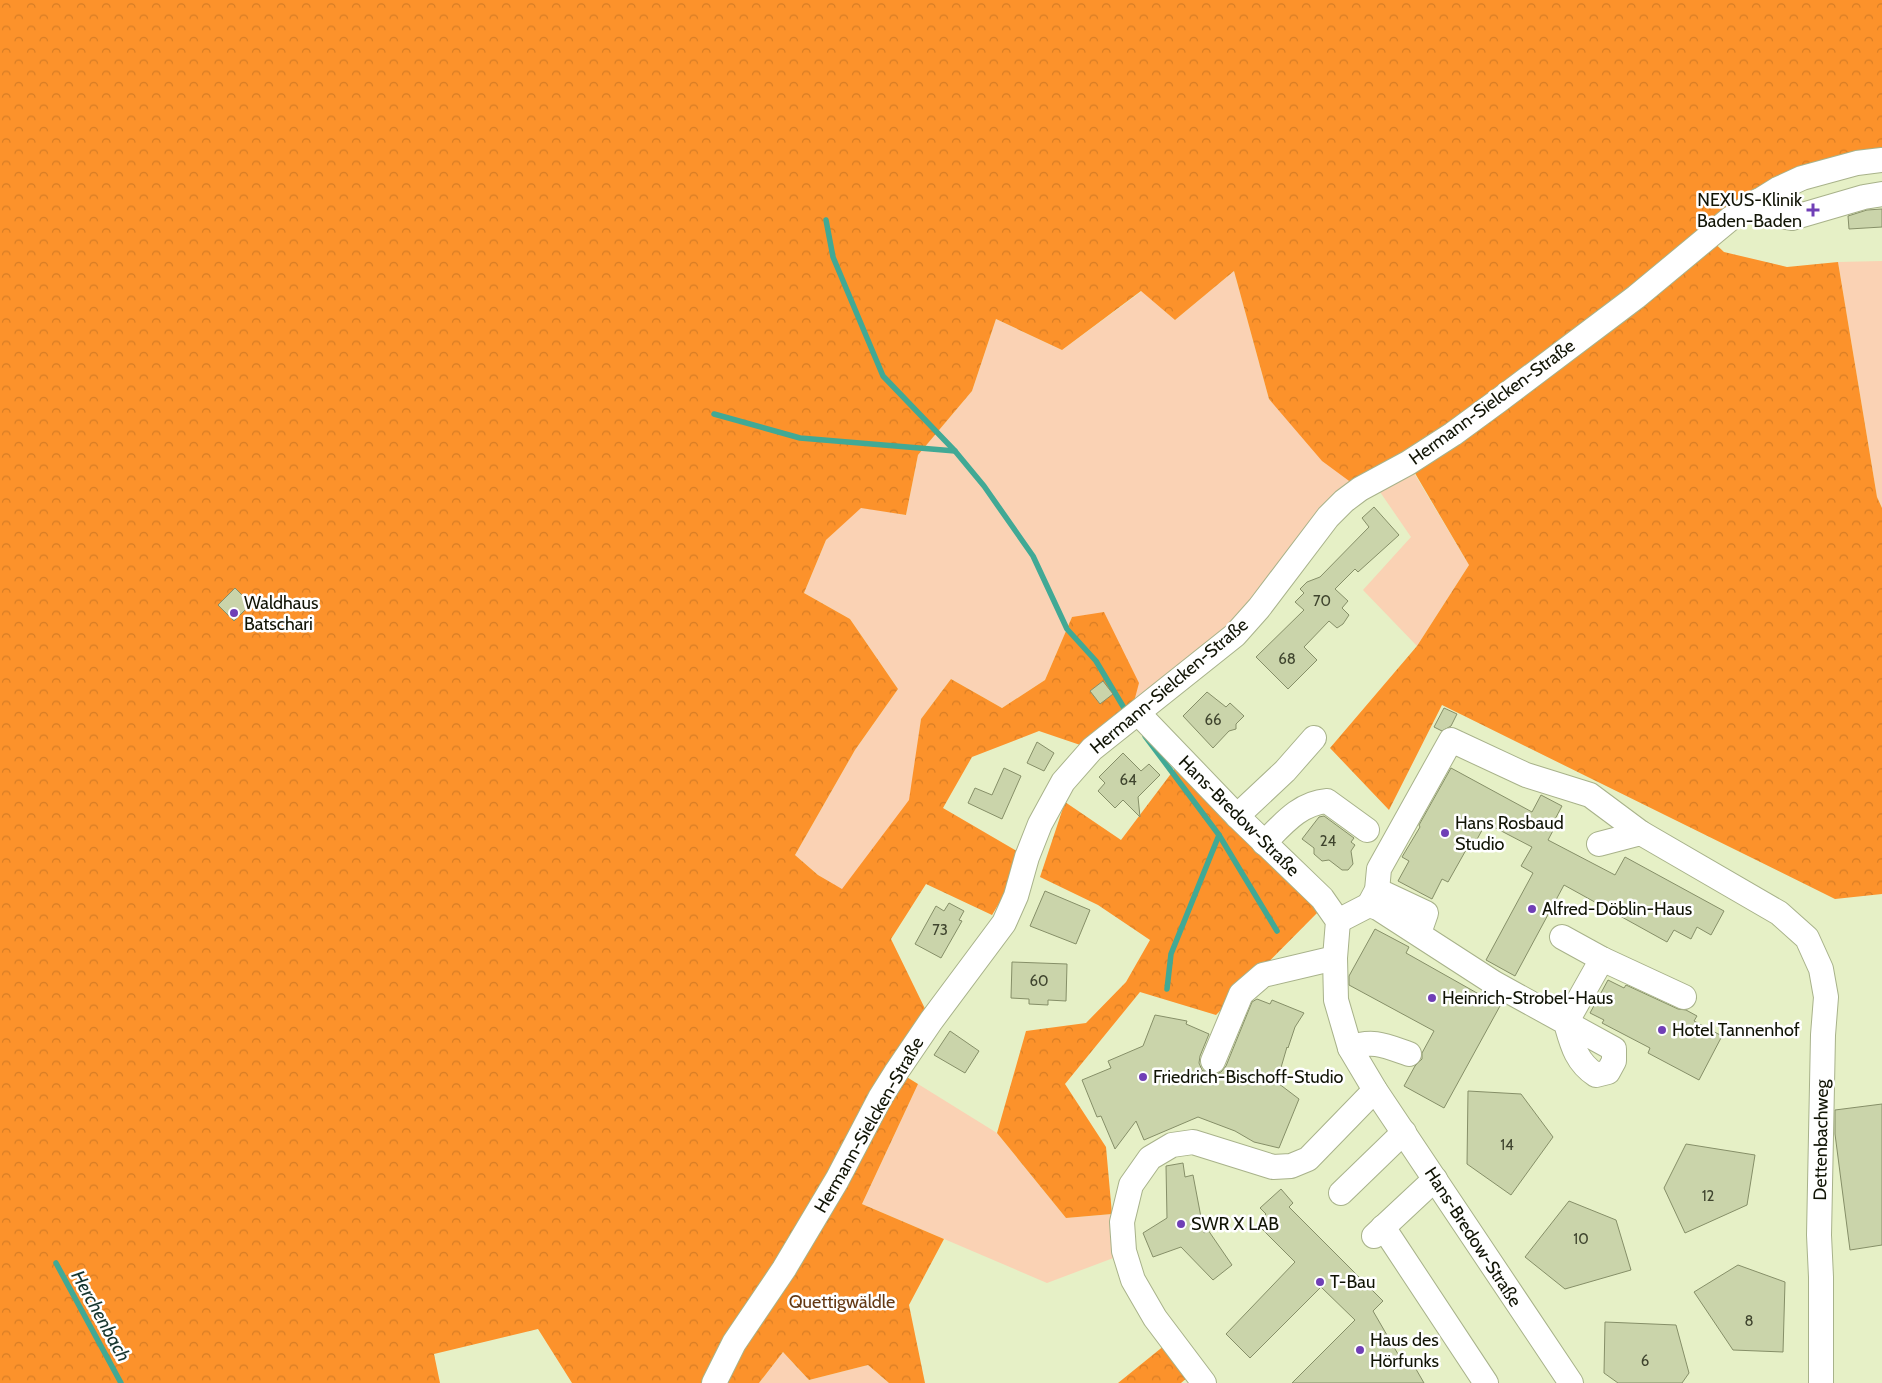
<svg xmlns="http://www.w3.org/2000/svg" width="1882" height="1383" font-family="Cabin,sans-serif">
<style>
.green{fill:#fad2b4}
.forest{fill:url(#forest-crowns)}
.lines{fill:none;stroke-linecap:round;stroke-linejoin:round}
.stream{stroke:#41a995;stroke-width:5.5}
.building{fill:#cad4aa;stroke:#868f68}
.minor-casing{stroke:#a8b28a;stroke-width:26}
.minor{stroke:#fff;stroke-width:24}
.poi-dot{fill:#703fb6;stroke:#fff;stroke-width:2}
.labels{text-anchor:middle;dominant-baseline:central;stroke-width:5;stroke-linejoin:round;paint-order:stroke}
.number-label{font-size:15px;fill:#3f442e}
.poi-label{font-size:18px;fill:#111405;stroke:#fff;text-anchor:start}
.street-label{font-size:18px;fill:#111405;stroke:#fff}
.park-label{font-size:18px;fill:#643914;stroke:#fff}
.water-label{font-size:19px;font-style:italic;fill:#16362f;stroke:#fff}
</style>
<defs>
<pattern id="forest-crowns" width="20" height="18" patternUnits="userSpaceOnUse" patternTransform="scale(1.25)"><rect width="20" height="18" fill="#fc922b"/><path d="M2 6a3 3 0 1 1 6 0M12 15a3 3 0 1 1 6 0" fill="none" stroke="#d77d25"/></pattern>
</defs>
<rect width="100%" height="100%" fill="#e6f0c6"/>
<g class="green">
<polygon points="1882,261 1882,508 1877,497 1838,262"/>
<polygon points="1234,271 1269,399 1360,489 1259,608 1138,713 1072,617 1045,680 1002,708 951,679 921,719 910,800 842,890 818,875 795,855 855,750 898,689 850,619 804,593 826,540 861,507 906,515 918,455 972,391 996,319 1062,350 1142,291 1175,320"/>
<polygon points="1411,468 1469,565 1417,646 1363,590 1411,537 1378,489"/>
<polygon points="918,1084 997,1133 1066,1218 1112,1214 1116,1257 1047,1283 862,1204"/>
<polygon points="783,1352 809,1380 868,1365 889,1383 759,1383"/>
</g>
<g class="forest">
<polygon points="0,0 1882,0 1882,160 1857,163 1708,237 1724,252 1787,267 1838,262 1877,497 1882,508 1882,894 1835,899 1442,705 1389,810 1330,748 1417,646 1469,565 1409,463 1360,489 1322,461 1269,399 1234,271 1175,320 1141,291 1062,350 996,319 972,391 918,455 906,515 861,508 826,540 804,593 850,619 898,689 855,750 795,855 818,875 842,889 909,800 921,719 951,679 1002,708 1045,680 1072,617 1104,612 1139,683 1131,713 1092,749 1039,731 972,757 943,808 1027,857 992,915 926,884 891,939 931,1021 897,1071 918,1084 862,1204 944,1239 909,1305 925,1383 889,1383 868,1365 809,1380 783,1352 759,1383 572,1383 538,1329 434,1354 440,1383 0,1383"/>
<polygon points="1176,767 1321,909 1216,1015 1140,992 1065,1084 1106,1147 1112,1214 1066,1218 997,1133 1026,1031 1086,1023 1126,982 1150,940 1098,905 1040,877 1065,802 1121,840"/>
<polygon points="1165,1345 1188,1377 1181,1383 1118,1383"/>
</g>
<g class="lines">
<g class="stream">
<polyline points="826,220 833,257 883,376 955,451 984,486 1033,556 1067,629 1096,661 1127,713"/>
<polyline points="714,414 800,438 955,451"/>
<polyline points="1145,736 1219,835 1277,931"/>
<polyline points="1167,989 1171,954 1219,835"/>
<polyline points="56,1263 121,1383"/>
</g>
</g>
<g class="building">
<polygon points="1882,209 1882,227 1849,229 1848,216 1867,210"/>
<polygon points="1374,507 1399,535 1358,572 1355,569 1335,589 1348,601 1342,608 1349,615 1343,624 1337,628 1329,621 1304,647 1317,660 1288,689 1256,657 1304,610 1295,602 1304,593 1300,589 1307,582 1320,577 1369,527 1362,518"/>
<polygon points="235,588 251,604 234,621 218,605"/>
<polygon points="1103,681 1113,694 1100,704 1090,691"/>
<polygon points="1207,692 1226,707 1230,703 1244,716 1236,724 1236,729 1229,731 1213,748 1183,716"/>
<polygon points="1444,708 1457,714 1451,726 1442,731 1434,727"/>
<polygon points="1037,742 1054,753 1044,771 1027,763"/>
<polygon points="1123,753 1141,771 1149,764 1160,775 1138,797 1140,817 1123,800 1115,808 1098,791 1105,783 1099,777"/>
<polygon points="1004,768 1021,776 1002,819 968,803 975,788 992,795"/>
<polygon points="1451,768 1532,812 1541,795 1562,806 1553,823 1556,825 1548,840 1615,875 1625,857 1724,911 1711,935 1697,927 1691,939 1674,930 1667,942 1564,885 1515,976 1486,960 1533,873 1521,866 1532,847 1486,823 1470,852 1466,850 1448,882 1442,879 1432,899 1398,881 1409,861 1402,857 1420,827 1419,825"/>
<polygon points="1324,816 1354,838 1351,842 1355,845 1351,851 1353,864 1348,870 1342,870 1329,860 1322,861 1314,854 1314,848 1302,839 1319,817"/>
<polygon points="1045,891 1090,910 1076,944 1030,926"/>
<polygon points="949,903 964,911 959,920 962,921 941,958 915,944 936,906 944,911"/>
<polygon points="1375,929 1409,947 1406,953 1500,1006 1444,1108 1404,1086 1415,1066 1422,1059 1422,1053 1434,1031 1349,985 1349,976"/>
<polygon points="1012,962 1067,964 1066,1001 1048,1000 1048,1005 1029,1004 1029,999 1011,998"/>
<polygon points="1608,980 1624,988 1626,985 1678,1009 1686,1010 1697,1016 1694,1021 1722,1036 1699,1080 1648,1053 1650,1048 1602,1023 1604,1020 1590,1013"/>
<polygon points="1257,999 1270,1004 1272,1000 1304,1013 1295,1027 1288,1048 1287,1047 1280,1071 1274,1080 1299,1099 1279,1148 1254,1142 1235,1131 1198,1117 1144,1140 1136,1121 1115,1149 1101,1116 1097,1117 1082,1080 1111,1068 1108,1061 1143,1046 1155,1015 1187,1021 1186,1024 1209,1034 1200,1056 1199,1063 1202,1070 1207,1073 1214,1075 1221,1072 1226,1066 1252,1002"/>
<polygon points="950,1031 979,1051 965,1073 934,1055"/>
<polygon points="1468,1091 1521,1094 1553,1137 1511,1195 1467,1164"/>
<polygon points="1882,1104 1882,1245 1850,1250 1835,1134 1835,1110"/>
<polygon points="1686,1144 1755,1155 1747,1205 1685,1233 1664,1188"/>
<polygon points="1183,1163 1185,1177 1193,1175 1204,1233 1208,1230 1232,1265 1213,1280 1181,1247 1153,1257 1143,1233 1167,1218 1166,1166"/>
<polygon points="1281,1189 1293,1203 1289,1207 1383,1301 1373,1311 1402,1361 1409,1357 1424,1383 1292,1383 1355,1320 1321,1287 1250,1358 1226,1334 1295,1262 1257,1224 1266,1214 1260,1208"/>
<polygon points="1569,1201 1616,1220 1631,1270 1565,1289 1525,1257"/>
<polygon points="1738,1265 1785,1282 1783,1352 1733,1350 1694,1292"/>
<polygon points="1605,1322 1676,1325 1689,1373 1682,1383 1618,1383 1604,1373"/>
</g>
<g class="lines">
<g class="minor-casing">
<g id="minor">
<polyline points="1758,201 1770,214 1792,218 1864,197 1882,194"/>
<polyline points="1138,713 1237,816 1322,898 1338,921 1335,958 1336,1000 1350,1048 1375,1090 1571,1383"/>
<polyline points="1237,816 1285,771 1314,738"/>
<path d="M1264,843C1283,824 1300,803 1327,801L1367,830"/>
<polyline points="1599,844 1641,833 1779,913 1807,938 1821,969 1826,997 1823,1035 1819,1235 1821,1277 1821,1383"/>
<polyline points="1377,890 1426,913 1419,933"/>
<polyline points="1369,905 1377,890 1379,869 1451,740 1526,775 1590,795 1641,833"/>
<path d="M1338,921L1369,905L1378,908L1494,983L1614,1049V1061L1608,1072L1596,1075C1576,1062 1572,1044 1566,1023"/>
<polyline points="1562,937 1602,959 1684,997"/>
<polyline points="1566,1023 1602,959"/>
<path d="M1350,1048C1373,1039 1386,1046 1409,1054"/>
<polyline points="1213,1061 1241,994 1263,975 1335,958"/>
<polyline points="1341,1193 1404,1132"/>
<polyline points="1383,1227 1486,1383"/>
<polyline points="1374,1236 1435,1179"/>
<polyline points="714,1383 734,1343 784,1269 837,1180 880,1098 897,1071 931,1021 1004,923 1016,896 1027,857 1040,824 1063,782 1092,749 1235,635 1259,608 1328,517 1344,501 1360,489 1408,463 1453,434 1498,401 1636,297 1730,219 1778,189 1802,178 1857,163 1882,160"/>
<polyline points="1204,1383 1155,1318 1133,1280 1124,1251 1122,1222 1131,1185 1150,1158 1172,1145 1193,1142 1273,1167 1291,1166 1308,1159 1375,1090"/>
</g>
</g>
<use href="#minor" class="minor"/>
</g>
<g class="poi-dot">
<path d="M1810.5 202.5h5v5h5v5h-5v5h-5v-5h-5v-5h5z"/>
<circle cx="234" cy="613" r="5"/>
<circle cx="1445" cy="833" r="5"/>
<circle cx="1532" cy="909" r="5"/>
<circle cx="1432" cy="998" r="5"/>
<circle cx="1662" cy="1030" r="5"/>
<circle cx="1143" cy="1077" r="5"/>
<circle cx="1181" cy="1224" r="5"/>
<circle cx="1320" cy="1282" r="5"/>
<circle cx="1360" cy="1350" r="5"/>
</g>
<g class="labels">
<g class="number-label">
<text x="1322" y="601">70</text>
<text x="1287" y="659">68</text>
<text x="1213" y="720">66</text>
<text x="1128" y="780">64</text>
<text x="1328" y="841">24</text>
<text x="940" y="930">73</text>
<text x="1039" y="981">60</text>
<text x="1507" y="1145">14</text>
<text x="1708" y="1196">12</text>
<text x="1581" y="1239">10</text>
<text x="1749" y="1321">8</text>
<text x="1645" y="1361">6</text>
</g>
<g class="poi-label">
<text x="1802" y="200" text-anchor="end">NEXUS-Klinik<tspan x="1802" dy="21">Baden-Baden</tspan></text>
<text x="244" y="603">Waldhaus<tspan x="244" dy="21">Batschari</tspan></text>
<text x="1455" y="823">Hans Rosbaud<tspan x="1455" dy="21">Studio</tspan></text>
<text x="1542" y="909">Alfred-Döblin-Haus</text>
<text x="1442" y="998">Heinrich-Strobel-Haus</text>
<text x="1672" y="1030">Hotel Tannenhof</text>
<text x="1153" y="1077">Friedrich-Bischoff-Studio</text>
<text x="1191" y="1224">SWR X LAB</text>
<text x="1330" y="1282">T-Bau</text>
<text x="1370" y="1340">Haus des<tspan x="1370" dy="21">Hörfunks</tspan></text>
</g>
<g class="street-label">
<text transform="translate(1492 402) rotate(-36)">Hermann-Sielcken-Straße</text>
<text transform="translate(1169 686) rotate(-40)">Hermann-Sielcken-Straße</text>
<text transform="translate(1239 816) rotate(45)">Hans-Bredow-Straße</text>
<text transform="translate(869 1125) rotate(-60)">Hermann-Sielcken-Straße</text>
<text transform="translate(1821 1140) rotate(-89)">Dettenbachweg</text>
<text transform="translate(1473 1237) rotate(57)">Hans-Bredow-Straße</text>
</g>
<g class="park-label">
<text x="842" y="1302">Quettigwäldle</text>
</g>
<g class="water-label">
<text transform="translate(101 1316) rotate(61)">Herchenbach</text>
</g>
</g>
</svg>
